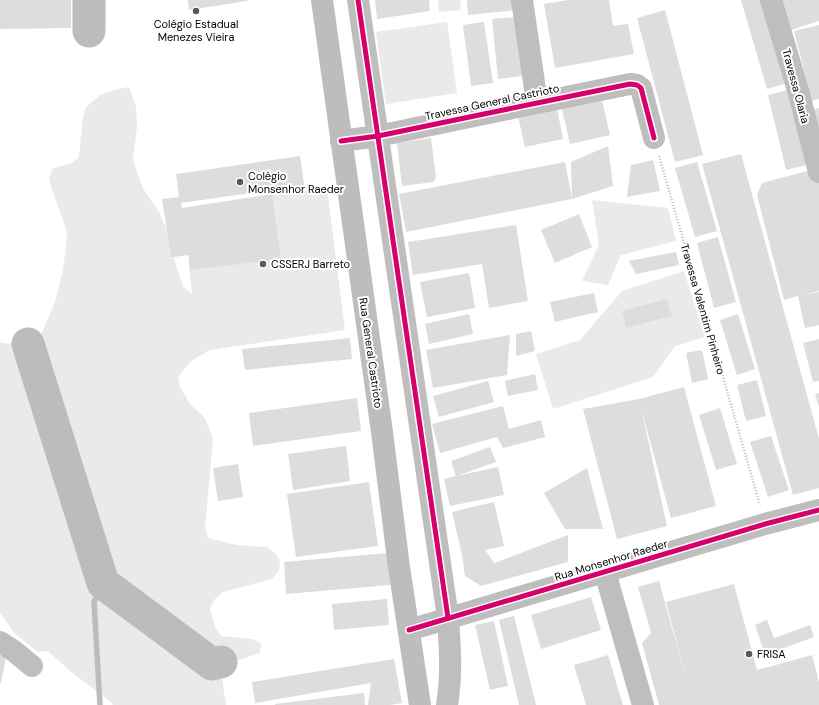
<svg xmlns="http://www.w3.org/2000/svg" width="819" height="705" font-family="'DM Sans',sans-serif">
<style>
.green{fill:#eaeaea;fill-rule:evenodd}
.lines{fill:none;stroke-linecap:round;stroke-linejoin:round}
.stream{stroke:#bcbcbc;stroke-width:5.5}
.river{stroke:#bcbcbc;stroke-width:33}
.building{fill:#ddd}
.path{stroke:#b8b8b8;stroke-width:2.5;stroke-dasharray:1 2;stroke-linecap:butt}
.minor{stroke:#bebebe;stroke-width:22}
.major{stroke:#bdbdbd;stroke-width:22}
.cycleway-casing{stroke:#fff;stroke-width:8}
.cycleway{stroke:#d6006c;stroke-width:5}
.poi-dot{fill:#595959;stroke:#fff;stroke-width:1.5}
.labels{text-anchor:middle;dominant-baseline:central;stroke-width:4;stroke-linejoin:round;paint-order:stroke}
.poi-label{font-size:11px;fill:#000;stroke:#fff;text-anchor:start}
.street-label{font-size:11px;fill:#000;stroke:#fff}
</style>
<rect width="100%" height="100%" fill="#fff"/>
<g class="green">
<polygon points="438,0 460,0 461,10 439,12"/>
<polygon points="447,22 457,93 386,104 376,32"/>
<path d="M129,87L136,106L137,127L133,159L136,169L143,188L159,212L167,230L182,208L327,187L345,330L210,350L191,361L178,377L180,387L190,404L205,418L213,439L205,528L208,538L237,545L267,547L275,553L280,561L279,571L272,579L223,592L215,599L210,608L215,627L221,636L252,639L261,643L260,653L233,662L225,667L222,677L226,705H113L110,701L70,671L48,651L38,652L15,634L0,613V342C9,347 31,338 41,335L55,302L63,270L67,238L65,226L51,187L49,178L52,169L72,163L79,157L83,117L86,107L100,95L117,89ZM188,255L192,294L183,286L176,266L174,257Z"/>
<polygon points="592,200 668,208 676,241 621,255 608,285 582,281 599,245"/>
<polygon points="684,271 705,337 675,346 653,377 553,409 536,354 580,340 622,291"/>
</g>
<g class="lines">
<polyline class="stream" points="100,705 94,602 103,583"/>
<g class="river">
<polyline points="89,31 89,0"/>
<polyline points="28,344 103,583 212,664 221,662"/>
</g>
</g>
<g class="building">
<polygon points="0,0 71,0 71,28 0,29"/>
<polygon points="188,0 247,0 247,1 189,10"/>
<polygon points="375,0 429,0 430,11 377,19"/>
<polygon points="467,0 515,0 516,10 468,15"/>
<polygon points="568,0 609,0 613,26 628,24 634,54 555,68 544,4"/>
<polygon points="741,0 766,0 790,82 767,89"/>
<polygon points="779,0 819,0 819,21 788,31"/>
<polygon points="665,10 703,155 675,162 637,18"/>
<polygon points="517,17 523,76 498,79 492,19"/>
<polygon points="484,22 493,83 471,86 463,25"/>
<polygon points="819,25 819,99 812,101 794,31"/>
<polygon points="792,89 810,164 786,170 768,95"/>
<polygon points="601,96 610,135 570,144 561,105"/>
<polygon points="557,108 563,139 525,147 518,116"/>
<polygon points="819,108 819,131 813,110"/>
<polygon points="431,138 436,176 434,182 402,186 397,143"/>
<polygon points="608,146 613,186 572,199 571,162"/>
<polygon points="741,154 819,439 819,488 793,495 702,164"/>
<polygon points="300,156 305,190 272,194 271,190 181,203 182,208 272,194 281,259 190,270 189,255 171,257 162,199 179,197 176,174"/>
<polygon points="653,160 660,191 627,197 631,165"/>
<polygon points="565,162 572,199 406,232 399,194"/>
<polygon points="697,162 717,231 695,237 675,168"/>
<polygon points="819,168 819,291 802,295 819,292 819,325 805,328 798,296 784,300 757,195 762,183"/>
<polygon points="579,214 592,247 555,263 541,230"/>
<polygon points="516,225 528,301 489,308 482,264 413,275 408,242"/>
<polygon points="718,237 736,302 714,308 697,243"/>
<polygon points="676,252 679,265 636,274 629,261"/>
<polygon points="469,273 475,308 427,317 420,282"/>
<polygon points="594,293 598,312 555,322 550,302"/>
<polygon points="667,299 672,316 626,328 622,311"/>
<polygon points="469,314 473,334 429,344 425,324"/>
<polygon points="738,314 755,369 737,375 720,320"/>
<polygon points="531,331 535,351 516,356 516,334"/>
<polygon points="510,335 507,375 433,388 426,350"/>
<polygon points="350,338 352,359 245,370 242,349"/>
<polygon points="819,339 819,381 813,382 803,343"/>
<polygon points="702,350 708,379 692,383 686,353"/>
<polygon points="535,374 538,390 508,396 505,381"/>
<polygon points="757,380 766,416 746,421 737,385"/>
<polygon points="488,381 494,402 439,417 433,396"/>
<polygon points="684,387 716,506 671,518 641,408 667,526 617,539 583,409 639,399"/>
<polygon points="819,393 819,407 815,394"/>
<polygon points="357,398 361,431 253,446 249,413"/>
<polygon points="503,406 509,429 541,420 545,437 503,448 497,437 440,453 432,424"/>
<polygon points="720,408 737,464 716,470 699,415"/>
<polygon points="771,436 789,490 768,497 750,442"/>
<polygon points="346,446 350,481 293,490 288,454"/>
<polygon points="490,447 496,462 456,476 498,467 504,495 450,506 444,479 456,476 451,461"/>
<polygon points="238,464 243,497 218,501 213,468"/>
<polygon points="587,468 603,529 565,529 544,493"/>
<polygon points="369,482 378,546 296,557 287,494"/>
<polygon points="494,502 504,546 485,550 494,563 568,535 568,562 481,586 465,576 462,555 452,512"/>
<polygon points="388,553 390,585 286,594 284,562"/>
<polygon points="659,581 687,682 666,602 734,584 757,670 812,655 819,682 819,705 659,705 642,643 651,633 638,587"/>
<polygon points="591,597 601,630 541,649 531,615"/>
<polygon points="387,599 389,625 334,630 332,604"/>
<polygon points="514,616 536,705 519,705 499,620"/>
<polygon points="767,620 774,638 810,625 814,637 765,655 755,625"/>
<polygon points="494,621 508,686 490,690 475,625"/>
<polygon points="608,655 623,705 586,705 574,665"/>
<polygon points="0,656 6,657 1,683 0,683"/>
<polygon points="394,659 402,703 390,705 368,705 371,683 255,703 252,682"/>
<polygon points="364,693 365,705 275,705 275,704"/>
</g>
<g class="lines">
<polyline class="path" points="659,156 760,505"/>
<g class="minor">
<path d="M358,0L448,618C450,648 452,675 447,705"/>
<polyline points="522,0 537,103"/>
<polyline points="771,0 798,90 819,172"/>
<polyline points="341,141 378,136 537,103 630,84 637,85 641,88 654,138"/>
<polyline points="605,572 643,705"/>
<polyline points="409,630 765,524 819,510"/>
<polyline points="0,642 14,651 32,666"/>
</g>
<polyline class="major" points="322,0 382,432 399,567 420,705"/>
<g class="cycleway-casing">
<g id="cycleway">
<polyline points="358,0 448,618"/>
<polyline points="341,141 378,136 537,103 630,84 637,85 641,88 654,138"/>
<polyline points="409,630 765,524 819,510"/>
</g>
</g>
<use href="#cycleway" class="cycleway"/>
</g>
<g class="poi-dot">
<circle cx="196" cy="11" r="4"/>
<circle cx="240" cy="182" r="4"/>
<circle cx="263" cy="264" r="4"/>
<circle cx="749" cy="654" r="4"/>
</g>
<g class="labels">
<g class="poi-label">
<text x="196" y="24" text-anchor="middle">Colégio Estadual<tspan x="196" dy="13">Menezes Vieira</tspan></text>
<text x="248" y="176">Colégio<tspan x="248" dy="13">Monsenhor Raeder</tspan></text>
<text x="271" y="264">CSSERJ Barreto</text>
<text x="757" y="654">FRISA</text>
</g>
<g class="street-label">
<text transform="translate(796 86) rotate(75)">Travessa Olaria</text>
<text transform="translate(492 102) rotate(-12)">Travessa General Castrioto</text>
<text transform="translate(703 309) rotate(74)">Travessa Valentim Pinheiro</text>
<text transform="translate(371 353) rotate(82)">Rua General Castrioto</text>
<text transform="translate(611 560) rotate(-17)">Rua Monsenhor Raeder</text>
</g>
</g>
</svg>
